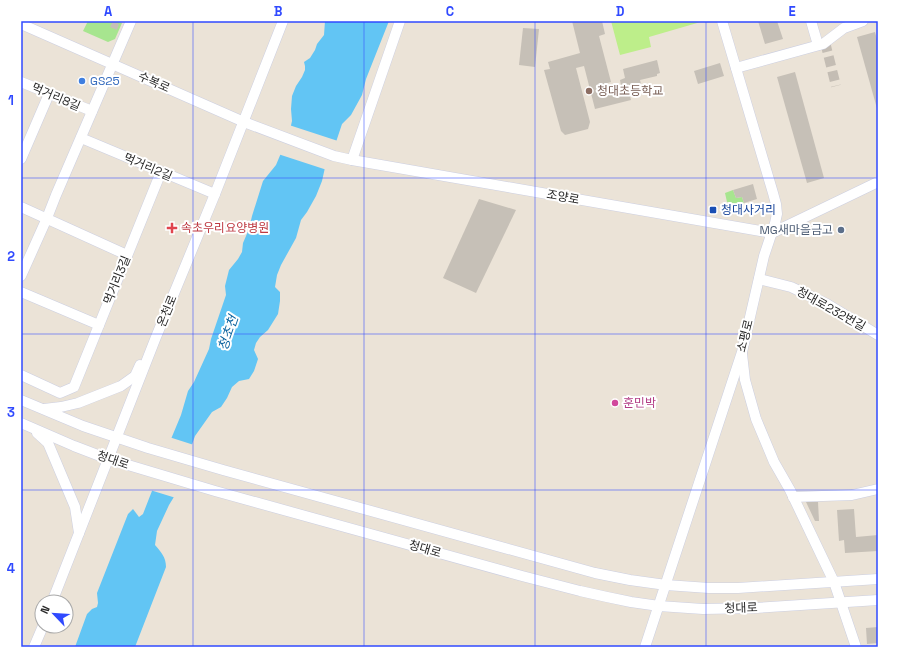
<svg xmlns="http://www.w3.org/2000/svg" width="899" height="668" font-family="'Space Grotesk','Noto Sans KR',sans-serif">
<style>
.green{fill:#a7e58f}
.pitch{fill:#bdee8a}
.water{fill:#62c5f4}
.pier{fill:#ebe3d7}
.building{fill:#c6c0b7}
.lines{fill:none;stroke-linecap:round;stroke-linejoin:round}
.minor-tunnel{stroke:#c4bdb4;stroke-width:10;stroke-dasharray:10 5;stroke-linecap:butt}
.minor-casing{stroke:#cccfe1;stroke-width:11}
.minor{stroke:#fff;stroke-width:10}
.grid{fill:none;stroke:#304aff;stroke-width:1;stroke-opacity:0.55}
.shop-dot{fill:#3f7fe0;stroke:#fff;stroke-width:1.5}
.education-dot{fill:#8d6e63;stroke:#fff;stroke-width:1.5}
.transit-dot{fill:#1a4fb4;stroke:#fff;stroke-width:1.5}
.health-dot{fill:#e0444e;stroke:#fff;stroke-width:1.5}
.service-dot{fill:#5c6f8a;stroke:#fff;stroke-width:1.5}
.hotel-dot{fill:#d1479c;stroke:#fff;stroke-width:1.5}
.labels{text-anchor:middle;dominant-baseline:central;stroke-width:4;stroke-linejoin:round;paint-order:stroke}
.shop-label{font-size:12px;fill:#366cbe;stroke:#fff;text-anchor:start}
.street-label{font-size:12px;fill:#272727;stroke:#fff}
.education-label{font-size:12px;fill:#785e54;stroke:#fff;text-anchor:start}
.transit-label{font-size:12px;fill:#164399;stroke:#fff;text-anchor:start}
.health-label{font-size:12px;fill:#be3a42;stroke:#fff;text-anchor:start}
.service-label{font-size:12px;fill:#4e5e75;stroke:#fff;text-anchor:end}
.hotel-label{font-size:12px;fill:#b23c85;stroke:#fff;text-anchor:start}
.water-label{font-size:13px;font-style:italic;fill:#065f9c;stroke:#fff}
.neatline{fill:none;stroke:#304aff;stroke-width:1.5}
.grid-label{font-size:13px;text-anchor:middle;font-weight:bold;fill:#304aff}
</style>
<rect width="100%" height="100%" fill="#ebe3d7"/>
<g class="green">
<polygon points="88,21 116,21 122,23 115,39 108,42 83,31"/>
<polygon points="733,190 736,198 742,197 744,203 737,204 727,202 725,193"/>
</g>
<polygon class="pitch" points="611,21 704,21 649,37 651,47 620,55"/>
<path class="water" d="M325,21H389L366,79L362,95L351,115L342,124L334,148L326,163L322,181L316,196L307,212L301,220L296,238L281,265L277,275L275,287L280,292V301L278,314L268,330L260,337L256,343L254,350L258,359L254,371L249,379L239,381L232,387L227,398L221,407L212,412L195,436L189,453L180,487L169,505L157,531L155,545C161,552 166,557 166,567L135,647H75L87,614L92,609L97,607L98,603L97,593L128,514L133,509L139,517L143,514L157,478L161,463L181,415L188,391L194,382L209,349L211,339L226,295L225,286L229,270L238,259L242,252L243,243L249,229L252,216L263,181L276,165L289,134L292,121L291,109L292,96L296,86L302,77L305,70V66L304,62L310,58L315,50L317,44L324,35Z"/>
<g class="pier">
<polygon points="289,125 338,141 335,149 328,163 327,170 278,154 284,142"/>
<polygon points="169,437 194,445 182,488 176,498 150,490 155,477 158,472 159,462"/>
</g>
<g class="building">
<polygon points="113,21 119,24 117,30 110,27"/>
<polygon points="572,21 602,21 605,34 599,36 611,82 597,86 598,92 621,86 620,80 625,78 623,69 657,60 660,73 657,74 657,76 640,80 641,84 628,88 631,100 595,109 584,66 576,68 590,122 588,129 565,135 561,131 544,70 550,69 548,62 580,53"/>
<polygon points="758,21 777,21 783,39 765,44"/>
<polygon points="523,28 539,29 535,67 519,65"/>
<polygon points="875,32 878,43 878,112 857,37"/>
<polygon points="720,63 724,76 698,84 694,71"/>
<polygon points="795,72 824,178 807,183 777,77"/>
<polygon points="753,184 757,199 744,203 742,197 736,198 733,190"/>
<polygon points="479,199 516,210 476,293 443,278"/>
<polygon points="806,502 818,502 819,521 815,521"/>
<polygon points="854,509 856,537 878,535 878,551 845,553 844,540 839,541 837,510"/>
<polygon points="878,627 878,643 867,644 866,628"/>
</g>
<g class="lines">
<polyline class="minor-tunnel" points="825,42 836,86"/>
<g class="minor-casing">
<g id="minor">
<polyline points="811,21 818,45"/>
<polyline points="21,24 244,122 334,156 352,160 772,233 878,182"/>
<polyline points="736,68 823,44 844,28 863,21"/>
<polyline points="21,82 92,111"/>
<polyline points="81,138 215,194"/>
<polyline points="21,159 49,94"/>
<polyline points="352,160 400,21"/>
<polyline points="21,207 127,255"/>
<polyline points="21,276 47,218 56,195 131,21"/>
<polyline points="759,279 791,287 827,304 878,335"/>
<polyline points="21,292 99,325"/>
<polyline points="742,354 745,380 756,419 774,462 790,490 834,582 856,647"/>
<polyline points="21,375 60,393 74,387 161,172"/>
<polyline points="21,400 83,426 148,448 223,470 595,573 630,580 666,585 709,588 738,588 878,579"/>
<polyline points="44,409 61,407 78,403 121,386 135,376 140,365"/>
<polyline points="21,423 74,446 108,459 215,491 522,576 580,591 607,597 631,602 659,606 703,609 755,608 878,600"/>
<polyline points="37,433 48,443 75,507 79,533"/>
<polyline points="793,497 852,495 878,489"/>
<polyline points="52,602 156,337 215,194 283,21"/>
<polyline points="34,647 43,626"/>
<polyline points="645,647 742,352 764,256 775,223 777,214 776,204 773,193 722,21"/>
</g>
</g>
<use href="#minor" class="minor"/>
</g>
<path class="grid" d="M193,21V647M364,21V647M535,21V647M706,21V647M21,178H878M21,334H878M21,490H878"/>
<circle class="shop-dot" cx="82" cy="81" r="4"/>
<circle class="education-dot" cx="589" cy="91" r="4"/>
<rect class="transit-dot" x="709" y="206" width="8" height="8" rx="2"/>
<path class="health-dot" d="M170 222h4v4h4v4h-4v4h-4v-4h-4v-4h4z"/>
<circle class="service-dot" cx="841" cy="230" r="4"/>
<circle class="hotel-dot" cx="615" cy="403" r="4"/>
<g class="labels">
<g class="shop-label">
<text x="90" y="81">GS25</text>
</g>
<g class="street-label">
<text transform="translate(154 82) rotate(24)">수복로</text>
<text transform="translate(56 97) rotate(23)">먹거리8길</text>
<text transform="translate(148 167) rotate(23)">먹거리2길</text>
<text transform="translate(563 197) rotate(10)">조양로</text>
<text transform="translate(117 280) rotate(-68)">먹거리3길</text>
<text transform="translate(831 309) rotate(29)">청대로232번길</text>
<text transform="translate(167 311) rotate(-68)">온천로</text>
<text transform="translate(745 336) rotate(-76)">소평로</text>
<text transform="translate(113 460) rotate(19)">청대로</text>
<text transform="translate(425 549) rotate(16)">청대로</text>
<text transform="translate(741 608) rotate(-2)">청대로</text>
</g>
<g class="education-label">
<text x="597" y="91">청대초등학교</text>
</g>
<g class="transit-label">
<text x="721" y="210">청대사거리</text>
</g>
<g class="health-label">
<text x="181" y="228">속초우리요양병원</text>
</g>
<g class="service-label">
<text x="833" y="230">MG새마을금고</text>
</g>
<g class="hotel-label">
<text x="623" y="403">훈민박</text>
</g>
<g class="water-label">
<text transform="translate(228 333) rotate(-71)">청초천</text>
</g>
</g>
<rect width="899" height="668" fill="none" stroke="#ffffff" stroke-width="44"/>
<g transform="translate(54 614) rotate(295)"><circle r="19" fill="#ffffff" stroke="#a9a9a9"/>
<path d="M0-3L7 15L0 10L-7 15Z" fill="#304aff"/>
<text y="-6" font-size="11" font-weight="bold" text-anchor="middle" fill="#272727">N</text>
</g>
<rect x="22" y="22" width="855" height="624" class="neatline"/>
<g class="grid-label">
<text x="108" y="16">A</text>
<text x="278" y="16">B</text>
<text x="450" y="16">C</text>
<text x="620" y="16">D</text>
<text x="792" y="16">E</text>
<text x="11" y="105">1</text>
<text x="11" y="261">2</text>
<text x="11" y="417">3</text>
<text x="11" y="573">4</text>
</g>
</svg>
